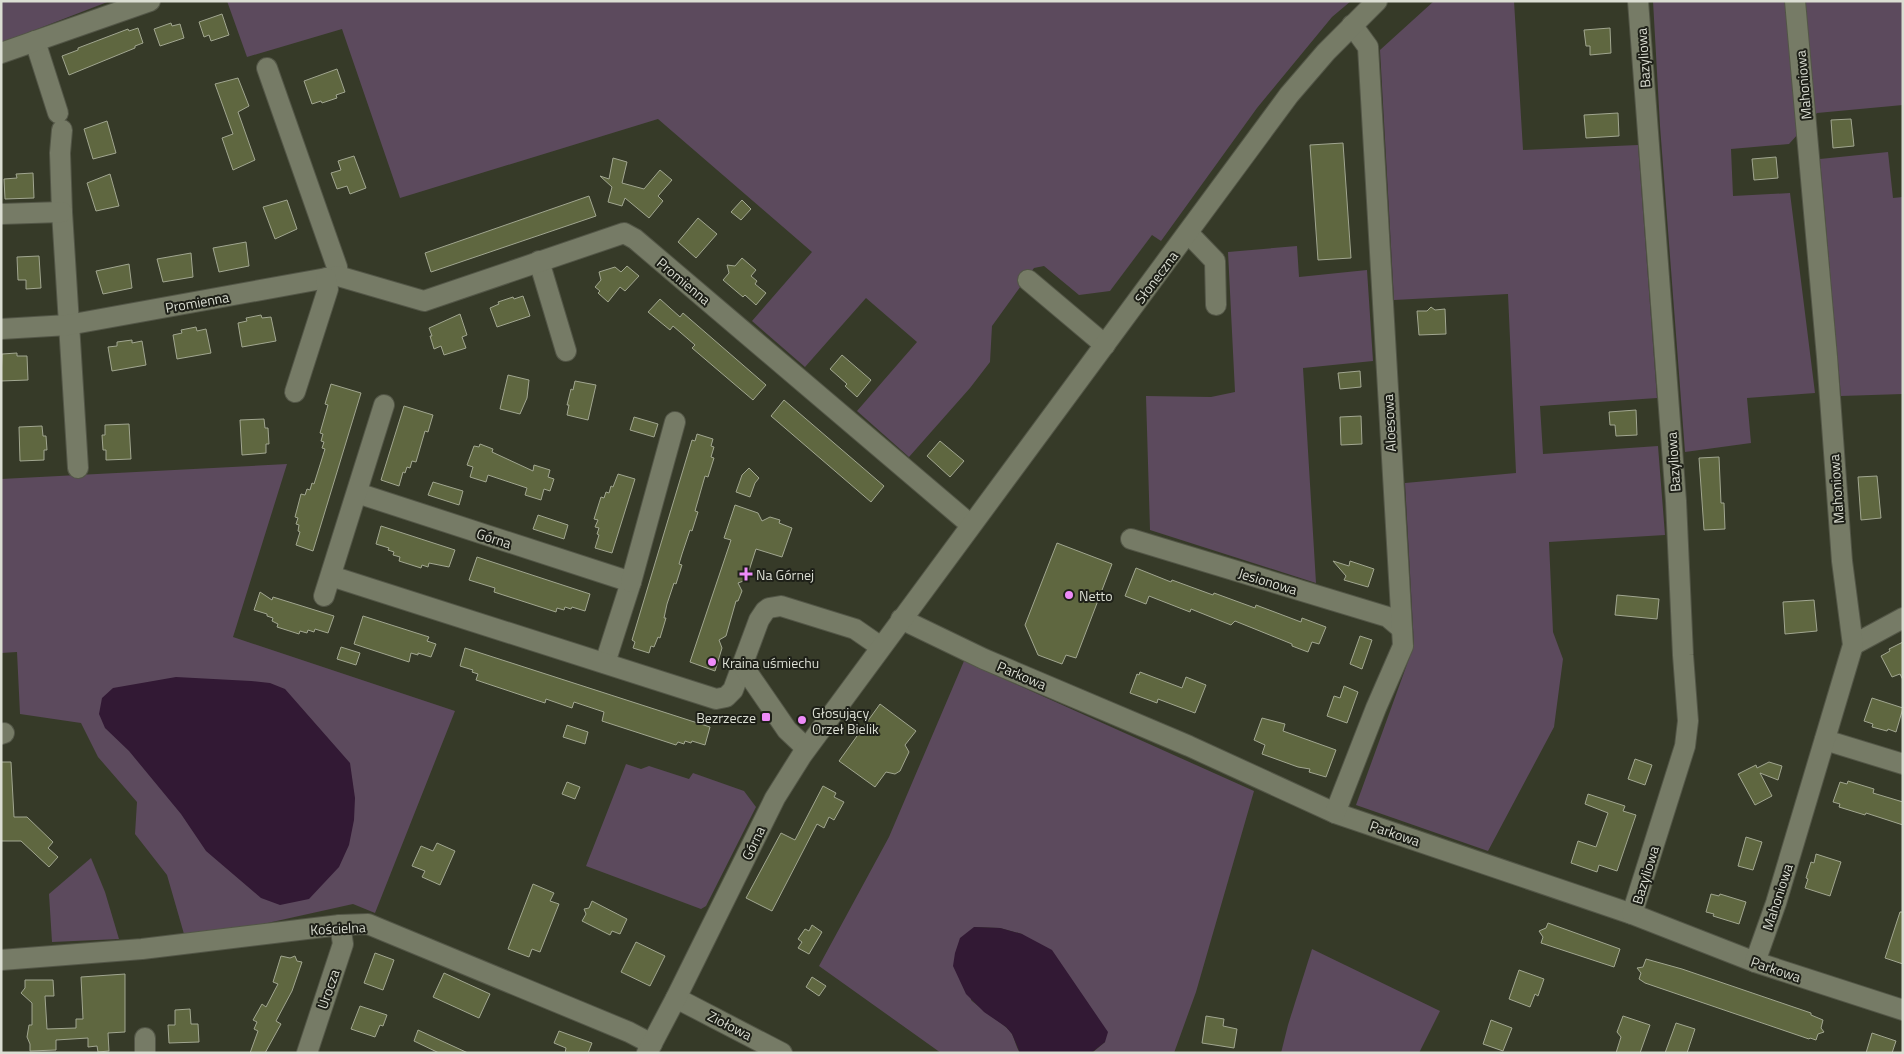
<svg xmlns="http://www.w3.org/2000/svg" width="1904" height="1054" font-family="'Titillium Web',sans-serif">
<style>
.green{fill:#5c4a5d}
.water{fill:#321934}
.building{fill:#5f6740;stroke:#a1a690}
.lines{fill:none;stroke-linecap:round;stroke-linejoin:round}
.minor-casing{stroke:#535647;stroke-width:22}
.minor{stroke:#767b66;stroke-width:20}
.poi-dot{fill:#ee8bf8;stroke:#1e2018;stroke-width:2}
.labels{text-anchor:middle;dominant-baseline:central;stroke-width:4;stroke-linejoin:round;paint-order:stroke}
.street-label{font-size:14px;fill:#dbded3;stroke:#1e2018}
.poi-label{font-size:14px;fill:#dbded3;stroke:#1e2018;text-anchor:start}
</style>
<rect width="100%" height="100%" fill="#363a28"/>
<g class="green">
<polygon points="1,1 110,1 1,43"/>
<polygon points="227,1 1351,1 1332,17 1257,108 1161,241 1152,235 1110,291 1079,295 1044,266 1034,268 992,326 990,362 970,388 909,457 857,411 917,342 866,298 805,367 752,321 812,252 658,119 400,198 342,29 247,57"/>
<polygon points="1434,1 1514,1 1523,150 1638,145 1657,398 1540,406 1543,454 1658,446 1665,535 1549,542 1553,632 1563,659 1554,727 1488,851 1356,805 1414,645 1405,483 1516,473 1508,294 1394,300 1380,50"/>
<polygon points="1653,1 1903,1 1903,105 1817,113 1789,144 1731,149 1733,196 1790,193 1815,393 1747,398 1751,443 1685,452 1660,126"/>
<polygon points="1888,152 1893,198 1903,197 1903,394 1841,396 1820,159"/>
<polygon points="1297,246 1299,277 1367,270 1373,361 1303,368 1316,583 1150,530 1146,396 1211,397 1235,392 1228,252"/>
<polygon points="287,464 233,637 455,711 375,913 353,904 250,927 184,934 167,875 135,834 137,802 98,757 81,723 20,714 17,652 1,653 1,479"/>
<path d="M964,661L1254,791L1196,992L1174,1053H1092L1105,1042L1022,934L1000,928L974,927L971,1000C979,1008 1009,1027 1012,1034C1015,1040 1016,1047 1020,1053H941L819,966L889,837Z"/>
<polygon points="626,764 641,769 649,766 689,779 693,773 744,791 756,807 706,906 701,909 586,866"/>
<polygon points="91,858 105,892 119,939 52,942 49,894"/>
<polygon points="1312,949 1440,1011 1419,1053 1281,1053 1288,1025"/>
</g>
<g class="water">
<polygon points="176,677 251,681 270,683 285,689 350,763 355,798 354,820 349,845 339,867 309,899 280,905 261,898 206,851 181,814 129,751 105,728 99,714 102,698 113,688"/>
<polygon points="974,927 1000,928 1022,934 1052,950 1108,1032 1105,1042 1091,1053 1020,1053 1012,1034 1006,1027 984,1012 966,994 953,966 955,953 960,938"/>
</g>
<g class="building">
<polygon points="222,14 229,35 211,41 209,35 204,37 199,22"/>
<polygon points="171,23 172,26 180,24 184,38 160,46 154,29"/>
<polygon points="138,28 143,43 135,46 135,48 69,75 62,56 78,50 78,48 128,29 129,31"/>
<polygon points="1610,28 1611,53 1590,55 1590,46 1586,46 1584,30"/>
<polygon points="337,69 345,92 336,95 337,98 322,103 321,101 312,104 304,81"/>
<polygon points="238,78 249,106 238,112 255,160 233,170 222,138 233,134 215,84"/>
<polygon points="1618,113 1619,136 1586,138 1584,115"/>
<polygon points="1851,119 1854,146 1833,148 1831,120"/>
<polygon points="107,121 116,153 93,159 84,129"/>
<polygon points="1343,143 1351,258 1318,260 1310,145"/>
<polygon points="354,156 366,188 350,194 347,186 337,189 331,173 341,170 338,161"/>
<polygon points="1776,157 1778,178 1754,180 1752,159"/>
<polygon points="613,158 627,162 622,183 644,189 660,170 672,180 658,196 663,201 649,218 625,198 622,206 608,202 612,187 600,176 609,179"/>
<polygon points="33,173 34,198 5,199 4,179 17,178 16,174"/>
<polygon points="110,174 119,206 96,211 87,183"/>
<polygon points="589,196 596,216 431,272 425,253"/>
<polygon points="287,200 297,229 275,239 263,207"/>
<polygon points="742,200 751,209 741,220 731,212"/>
<polygon points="698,218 717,234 696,258 678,242"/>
<polygon points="246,242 249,266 219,272 213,248"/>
<polygon points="191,253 193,277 163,282 157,259"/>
<polygon points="39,256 41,288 26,289 26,280 18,280 17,257"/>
<polygon points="742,258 756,270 751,276 757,281 755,284 766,293 756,305 745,295 743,297 723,280 729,273 727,265 735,266"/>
<polygon points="129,264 132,288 103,294 96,271"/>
<polygon points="627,266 639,276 625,291 620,287 608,302 598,293 600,291 595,287 601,280 599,272 615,267 621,272"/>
<polygon points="523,296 530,316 497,327 490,308 499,304 498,302 513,297 514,299"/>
<polygon points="660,299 680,317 683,313 766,385 753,400 692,348 695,345 673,326 670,330 648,312"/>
<polygon points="1431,307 1435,310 1445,309 1446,334 1419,335 1417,311 1427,311"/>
<polygon points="460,314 467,335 462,337 466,348 444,355 441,346 434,349 430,336 432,336 429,328"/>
<polygon points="261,315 262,318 271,317 276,341 242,347 238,323 247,321 246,318"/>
<polygon points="196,327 197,331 206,329 211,353 177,359 173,335 182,333 181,330"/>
<polygon points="132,340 132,343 142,341 146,365 112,371 108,347 117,346 117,342"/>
<polygon points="17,353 17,356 27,356 28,380 1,381 2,354"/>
<polygon points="842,355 871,380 857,397 845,386 847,384 830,369"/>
<polygon points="1360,371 1361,387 1340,389 1338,373"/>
<polygon points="508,375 529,380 527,398 520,414 500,409"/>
<polygon points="575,381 596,385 588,420 567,415 569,405 567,405 571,389 573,390"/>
<polygon points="331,384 361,393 313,551 296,545 300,532 298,531 299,525 296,524 298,518 295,517 301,494 305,495 307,489 310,490 312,483 314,484 325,449 322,448 324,442 321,441 323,434 320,433 328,405 325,404"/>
<polygon points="784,400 884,486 871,502 771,416"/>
<polygon points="404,406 433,415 428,432 425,431 416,462 412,461 410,468 407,467 405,473 403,472 399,486 381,480"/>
<polygon points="1636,410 1637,435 1616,436 1615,425 1610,425 1609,412"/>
<polygon points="1361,416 1362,444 1341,445 1340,417"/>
<polygon points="634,417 658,424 654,437 630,430"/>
<polygon points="264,419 265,428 268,428 269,444 266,444 266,453 242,455 240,420"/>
<polygon points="129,424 131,459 106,460 106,450 103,450 102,435 105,435 105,425"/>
<polygon points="42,426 43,436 46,436 47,450 44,450 44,460 20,461 19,427"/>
<polygon points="697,434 713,439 711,446 714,447 711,457 714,458 708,477 705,476 695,511 698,512 692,531 690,530 682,554 679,564 682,565 676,584 674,583 667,604 664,618 666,618 660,638 658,637 654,647 651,646 649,653 633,648 635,642 632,640 692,440 695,441"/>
<polygon points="940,441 964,461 950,477 927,456"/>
<polygon points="480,444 493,449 492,452 533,471 534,465 550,470 548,477 554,479 550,491 544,489 541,500 525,495 527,488 488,475 486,482 470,477 473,467 467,465 474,446 479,447"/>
<polygon points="1719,457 1721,503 1724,503 1725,529 1704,530 1699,458"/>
<polygon points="749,468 759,478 755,483 750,497 736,492 742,475"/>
<polygon points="618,474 635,479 612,553 595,548 599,535 597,534 599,528 595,527 598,520 594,519 601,497 604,498 606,492 609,493 611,486 613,487"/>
<polygon points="1877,476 1881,518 1861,520 1858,477"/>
<polygon points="433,482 463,491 459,505 428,495"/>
<polygon points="735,505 758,513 762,521 770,517 780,520 779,523 792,528 782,557 756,549 746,580 738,583 742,591 738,601 736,601 726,636 719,640 722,648 715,671 690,662 731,540 724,538"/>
<polygon points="538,515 568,525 564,539 533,529"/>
<polygon points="381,526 455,550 449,567 429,563 428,567 422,565 421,568 399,561 400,557 393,555 394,552 388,550 389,548 376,544"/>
<polygon points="1057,543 1112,564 1076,658 1066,655 1062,664 1038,655 1025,625"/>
<polygon points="477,557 590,594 585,611 572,607 571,609 565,607 564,610 557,608 556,612 494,592 495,588 469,580"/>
<polygon points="1333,561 1349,566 1350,561 1374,569 1368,587 1344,580 1346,576"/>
<polygon points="1136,568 1171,582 1172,580 1213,595 1214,593 1255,608 1256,605 1301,622 1302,618 1326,627 1319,644 1312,642 1308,652 1292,646 1292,644 1235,621 1231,625 1191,609 1190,612 1149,596 1146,604 1125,596"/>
<polygon points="260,592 272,600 273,597 334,616 328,633 315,629 314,632 308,630 307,633 300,631 299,634 277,627 278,624 272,621 273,618 267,616 267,614 254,610"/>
<polygon points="1617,595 1659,599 1657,619 1615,615"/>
<polygon points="1814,600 1817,631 1785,634 1783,602"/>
<polygon points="363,616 429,637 427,641 436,644 431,657 418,653 418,655 411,653 409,662 354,644"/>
<polygon points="1360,636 1372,640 1362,669 1350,664"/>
<polygon points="1903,642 1903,680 1900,674 1892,677 1881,656 1890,651 1889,649"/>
<polygon points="341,647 360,653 356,665 337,659"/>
<polygon points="465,648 710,727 705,745 692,741 691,743 685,741 684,744 678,742 676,745 602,721 604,712 574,702 572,708 546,699 545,703 476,680 478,674 472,672 473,670 460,666"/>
<polygon points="1140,672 1182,688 1186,677 1206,685 1195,713 1158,699 1157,703 1130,693 1137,674 1139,675"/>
<polygon points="1344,686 1358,692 1347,723 1327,716 1334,696 1340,698"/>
<polygon points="1872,698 1903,708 1896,732 1888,729 1887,731 1872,727 1873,724 1864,721"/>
<polygon points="880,704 916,731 905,745 909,752 900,771 895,774 886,772 875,787 839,761"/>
<polygon points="1262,718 1285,724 1283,731 1336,750 1326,777 1309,772 1310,769 1298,767 1262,754 1265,745 1254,740"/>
<polygon points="567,725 588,732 585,744 563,737"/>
<polygon points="1635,759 1652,765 1645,785 1628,779"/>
<polygon points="1,762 11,762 14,817 27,817 53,842 48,848 58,857 49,867 21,841 1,841"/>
<polygon points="1769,762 1782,766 1778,780 1760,773 1772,796 1755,805 1738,774 1756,765 1757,768"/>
<polygon points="1848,781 1874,789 1873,793 1903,802 1903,825 1866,813 1865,815 1839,807 1840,804 1833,802 1840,782 1847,784"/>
<polygon points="567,782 580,787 575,799 562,794"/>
<polygon points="823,786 836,793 834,797 844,802 834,820 829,817 824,828 817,824 772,911 746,898 781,833 795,840"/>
<polygon points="1588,794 1625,806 1623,811 1636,815 1617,871 1599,865 1597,872 1571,863 1578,841 1596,847 1608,813 1585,804"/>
<polygon points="1746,837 1762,842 1753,870 1738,866"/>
<polygon points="437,843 455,851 440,885 422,877 425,871 412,866 421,846 433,851"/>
<polygon points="1816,854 1841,862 1830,896 1805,888 1808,879 1806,878 1811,862 1814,863"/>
<polygon points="533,884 554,893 550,901 559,904 540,952 532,949 529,957 508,949"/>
<polygon points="1711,894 1719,896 1720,894 1746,902 1739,924 1713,916 1714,914 1706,912"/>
<polygon points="592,901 627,919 620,934 612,931 610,935 582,921 586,914 584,909 589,908"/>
<polygon points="1900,912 1903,912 1903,964 1885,958"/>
<polygon points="1548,923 1620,949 1614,967 1541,943 1543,937 1539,931 1546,928"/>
<polygon points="812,925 822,932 809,954 798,948 802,942 798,939 805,929 809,931"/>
<polygon points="636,942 665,956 650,986 621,972"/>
<polygon points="375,953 394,960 383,990 364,983"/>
<polygon points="281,956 290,958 295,956 297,961 302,962 292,991 276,1021 281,1024 265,1053 250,1053 258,1031 254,1029 257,1022 253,1020 262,1004 266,1007 278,984 273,982"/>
<polygon points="1646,959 1682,969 1811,1013 1811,1015 1823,1020 1821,1028 1824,1032 1818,1034 1816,1040 1810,1038 1809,1039 1645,983 1639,979 1641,973 1637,968 1643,967"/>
<polygon points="1519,970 1544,979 1538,996 1535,994 1530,1007 1509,999"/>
<polygon points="444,973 490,994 479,1018 433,997"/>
<polygon points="125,974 125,1032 108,1033 109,1051 98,1052 97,1046 88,1047 88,1038 56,1040 56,1050 30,1051 30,1044 27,1037 29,1025 32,1025 32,1003 21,993 25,988 25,980 53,980 54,996 45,996 47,1029 76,1028 76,1019 83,1019 81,977"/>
<polygon points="812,977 826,986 819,996 806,987"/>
<polygon points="360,1006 387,1015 383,1026 380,1025 375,1037 351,1029"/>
<polygon points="190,1009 191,1024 198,1024 199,1042 169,1043 168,1025 175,1025 175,1010"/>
<polygon points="1206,1016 1224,1019 1223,1026 1237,1029 1234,1048 1202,1043"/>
<polygon points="1623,1016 1650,1025 1640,1053 1616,1053 1621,1037 1617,1032"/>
<polygon points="1491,1020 1512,1028 1503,1051 1483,1044"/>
<polygon points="1676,1023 1695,1029 1687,1053 1665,1053"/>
<polygon points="418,1030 468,1053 439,1053 414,1041"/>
<polygon points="559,1031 592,1043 588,1053 565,1053 566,1048 554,1043"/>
<polygon points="1872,1033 1896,1041 1892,1053 1866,1053"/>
</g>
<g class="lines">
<g class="minor-casing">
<g id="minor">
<polyline points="35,41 58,113"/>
<polyline points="1,53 150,1"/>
<polyline points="267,68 337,267 338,276"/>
<polyline points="62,130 60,153 62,212 78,468"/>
<polyline points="1,214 62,212"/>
<polyline points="1188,233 1215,261 1216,305"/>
<polyline points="539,261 566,351"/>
<polyline points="1028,280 1105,345"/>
<polyline points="1,329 68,325 338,276 424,301 624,233 635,239 971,525"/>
<polyline points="295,392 328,289 326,278"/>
<polyline points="357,493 631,582 605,663"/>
<polyline points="1131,539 1388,617 1401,628"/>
<polyline points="331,576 716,699 726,697 733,690 759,620 765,611 769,608 781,606 855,629 881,647"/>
<polyline points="631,582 675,422"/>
<polyline points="324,596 384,405"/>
<polyline points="901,619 984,659 1189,746 1335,813 1632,914 1755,962 1903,1010"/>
<polyline points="1853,645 1903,618"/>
<polyline points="743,666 787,730 806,748"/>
<polyline points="1,734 4,733"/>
<polyline points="1825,740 1903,764"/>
<polyline points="1335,813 1376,708 1403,646 1368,47 1352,25"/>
<polyline points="1632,914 1685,746 1688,721 1683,655 1676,501 1638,1"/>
<polyline points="1,960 142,949 340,925 368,924 629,1032 652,1044"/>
<polyline points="1755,962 1776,903 1853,645 1842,561 1827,357 1795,1"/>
<polyline points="676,998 782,1053"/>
<polyline points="145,1038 145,1053"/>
<polyline points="307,1053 343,944 340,925"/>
<polyline points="647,1053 676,998 775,798 802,755 1289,95 1326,52 1377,1"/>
</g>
</g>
<use href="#minor" class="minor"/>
</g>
<g class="poi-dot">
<path d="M743.5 566.5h5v5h5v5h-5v5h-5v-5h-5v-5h5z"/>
<circle cx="1069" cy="595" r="5"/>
<circle cx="712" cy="662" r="5"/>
<rect x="761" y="712" width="10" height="10" rx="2.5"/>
<circle cx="802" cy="720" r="5"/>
</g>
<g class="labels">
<g class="street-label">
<text transform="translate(1643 58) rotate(-94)">Bazyliowa</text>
<text transform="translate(1803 85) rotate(-95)">Mahoniowa</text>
<text transform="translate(1156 277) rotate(-53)">Słoneczna</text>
<text transform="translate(684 281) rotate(40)">Promienna</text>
<text transform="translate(197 302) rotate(-10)">Promienna</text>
<text transform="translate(1389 423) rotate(-93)">Aloesowa</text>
<text transform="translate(1673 462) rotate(-94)">Bazyliowa</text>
<text transform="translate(1836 489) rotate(-94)">Mahoniowa</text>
<text transform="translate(494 538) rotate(18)">Górna</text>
<text transform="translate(1268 581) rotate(17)">Jesionowa</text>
<text transform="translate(1022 675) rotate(23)">Parkowa</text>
<text transform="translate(1395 833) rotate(19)">Parkowa</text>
<text transform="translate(753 843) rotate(-64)">Górna</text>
<text transform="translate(1645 875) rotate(-73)">Bazyliowa</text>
<text transform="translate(1777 897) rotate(-72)">Mahoniowa</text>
<text transform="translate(338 928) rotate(-3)">Kościelna</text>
<text transform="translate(1776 969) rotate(19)">Parkowa</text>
<text transform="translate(328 989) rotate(-71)">Urocza</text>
<text transform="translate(730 1025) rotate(27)">Ziołowa</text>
</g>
<g class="poi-label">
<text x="756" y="574">Na Górnej</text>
<text x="1079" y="595">Netto</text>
<text x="722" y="662">Kraina uśmiechu</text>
<text x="812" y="712">Głosujący<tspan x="812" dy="16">Orzeł Bielik</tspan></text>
<text x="756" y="717" text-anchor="end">Bezrzecze</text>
</g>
</g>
<rect width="1904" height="1054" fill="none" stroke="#dbded3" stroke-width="5"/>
</svg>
